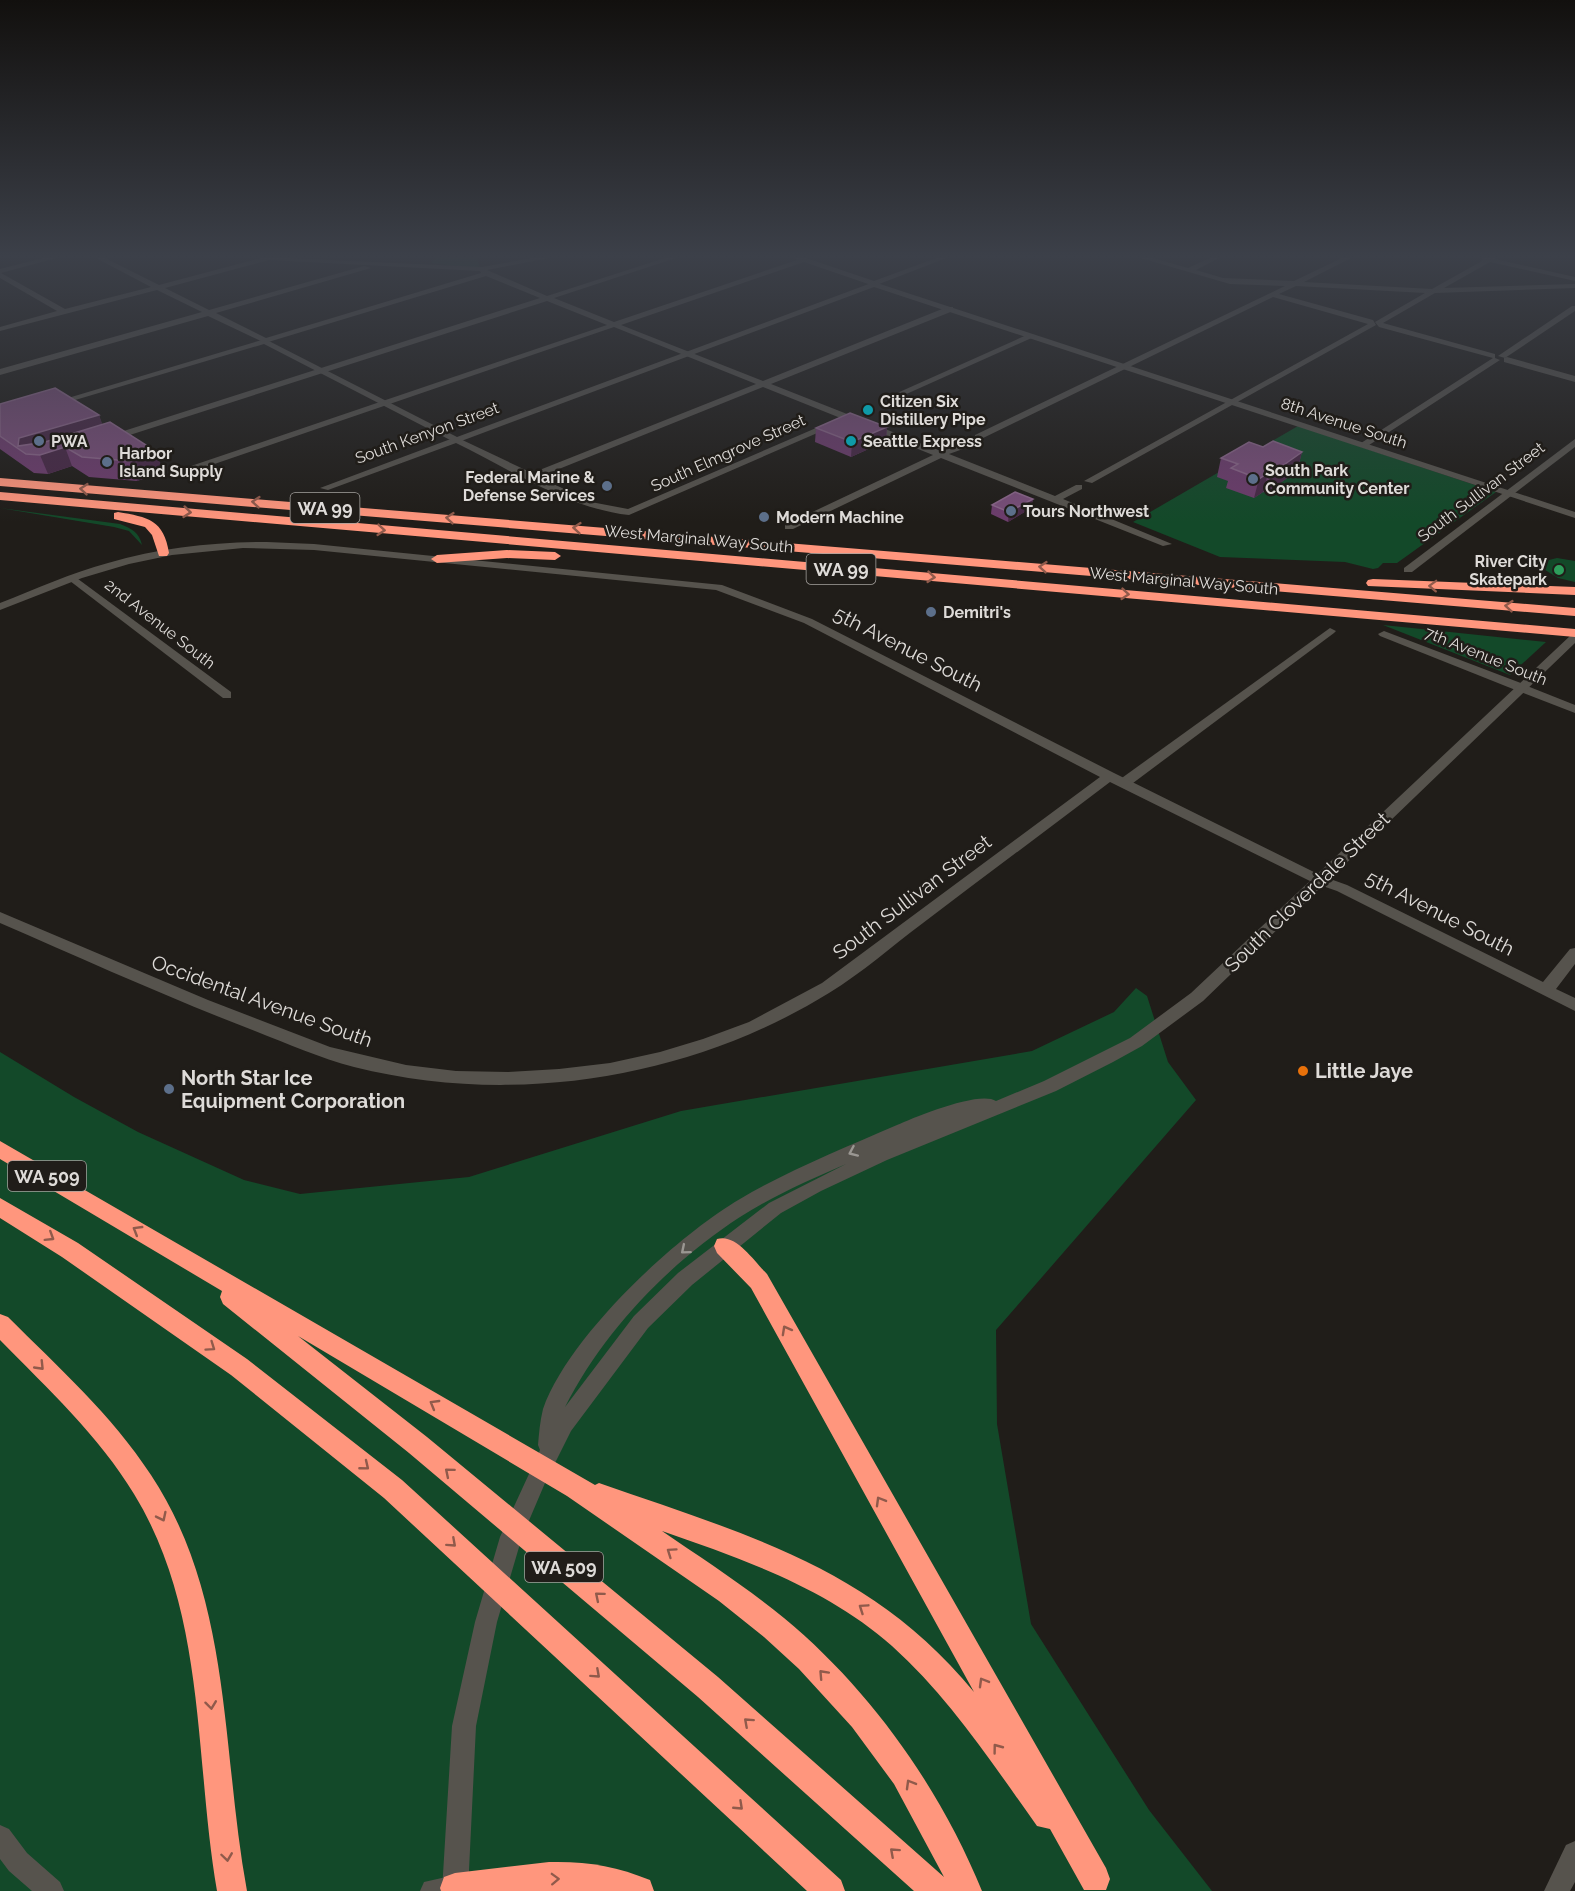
<svg xmlns="http://www.w3.org/2000/svg" width="1575" height="1891" font-family="Raleway,sans-serif">
<style>
.green{fill:#134929}
.lines{fill:none;stroke-linecap:round;stroke-linejoin:round}
.minor{fill:#56534d;fill-rule:evenodd}
.tertiary{fill:#56534d;fill-rule:evenodd}
.secondary{fill:#56534d;fill-rule:evenodd}
.motorway{fill:#ff967d;fill-rule:evenodd}
.wall{fill:#6c3d6c}
.shaded-wall{fill:#482946}
.building{fill:#784e78;stroke:#886487;stroke-width:1.5}
.oneway{stroke:#905a4b}
.oneway2{stroke:#9a9792}
.culture-dot{fill:#0f9aa8;stroke:#201d19;stroke-width:2}
.service-dot{fill:#5c6f8a;stroke:#201d19;stroke-width:2}
.leisure-dot{fill:#2e9e5b;stroke:#201d19;stroke-width:2}
.food-dot{fill:#e8710a;stroke:#201d19;stroke-width:2}
.labels{text-anchor:middle;dominant-baseline:central;stroke-width:5;stroke-linejoin:round;paint-order:stroke}
.far-poi-label{font-size:16px;font-weight:bold;fill:#dedbd8;stroke:#201d19;text-anchor:start}
.far-street-label{font-size:16px;fill:#dedbd8;stroke:#201d19}
.shield{fill:#201d19;stroke:#a5a29f;stroke-width:1.5}
.shield-label{font-size:18px;font-weight:bold;fill:#dedbd8}
.street-label{font-size:20px;fill:#dedbd8;stroke:#201d19}
.poi-label{font-size:20px;font-weight:bold;fill:#dedbd8;stroke:#201d19;text-anchor:start}
</style>
<rect width="100%" height="100%" fill="#201d19"/>
<g class="green">
<polygon points="437,257 477,257 480,269 431,263"/>
<polygon points="1298,426 1496,492 1397,563 1383,563 1378,568 1373,569 1345,562 1220,557 1133,522"/>
<path d="M0,508L120,524C132,529 139,532 142,545L129,531L114,527Z"/>
<polygon points="1557,558 1575,561 1575,582 1558,578 1542,568 1545,561"/>
<polygon points="1383,625 1546,642 1510,675"/>
<polygon points="1136,988 1147,996 1168,1062 1196,1100 996,1330 997,1424 1031,1624 1149,1810 1212,1891 0,1891 0,1052 74,1097 138,1132 244,1180 300,1194 469,1177 681,1111 1032,1051 1114,1012"/>
</g>
<g class="lines">
<g class="minor">
<path d="M47,257H60L1,273L65,309L151,287L94,257H103L159,285L264,257L482,267L537,257H554L487,270L547,296L668,257H679L554,298L614,322L797,260L792,257H803L874,281L939,257H949L874,286L804,262L621,325L763,381L947,307H953V311L771,384L941,451L971,440H977V444L949,454L1055,496L1076,485H1082V489L1063,499L1172,544L1163,546L941,458L793,529H785V525L933,455L763,387L539,477L591,502L628,509L830,422L838,424L629,515C570,509 509,469 456,443L328,490L320,488L456,437L532,473L756,384L614,327L194,471H188V467L607,325L547,301L108,442L103,439L105,437L540,298L486,276L265,343L208,316L0,375V369L202,312L157,290L0,331V327L57,311L0,278V269ZM269,260L480,271L481,273L266,338L216,313L371,268L364,266L209,310L165,288Z"/>
<polygon points="1137,257 1149,257 1188,268 1212,257 1221,257 1196,270 1223,278 1294,281 1344,257 1353,257 1304,282 1432,289 1482,261 1482,257 1497,257 1495,259 1575,277 1575,281 1490,262 1444,288 1575,284 1575,288 1435,293 1383,323 1495,354 1495,358 1500,360 1366,447 1358,445 1493,358 1379,327 1375,322 1425,293 1296,286 1279,294 1373,320 1376,325 1092,483 1084,481 1368,324 1273,297 981,439 975,439 975,435 1285,286 1230,284"/>
<polygon points="1572,306 1575,306 1575,311 1505,358 1498,356"/>
<polygon points="1029,334 1036,336 893,400 886,398"/>
<polygon points="1507,357 1575,376 1575,382 1504,362 1504,358"/>
<polygon points="1575,439 1575,447 1412,572 1404,572 1404,568"/>
<polygon points="74,576 231,692 231,698 223,698 70,581 69,579"/>
<polygon points="1330,628 1336,631 1334,633 1129,786 1119,786 1117,783 1119,780"/>
<polygon points="1384,631 1526,685 1528,688 1522,692 1518,691 1380,636 1378,634"/>
<polygon points="1319,875 1347,885 1543,982 1570,949 1575,948 1575,964 1556,989 1575,998 1575,1011 1337,891 1314,883 1312,880 1314,877"/>
<polygon points="1575,1841 1575,1882 1570,1891 1544,1891 1566,1845"/>
</g>
<g class="tertiary">
<polygon points="874,282 1575,512 1575,518 874,287 456,443 264,344 55,406 48,404 265,339 457,437"/>
<path d="M267,542L314,544L722,585L812,619L1114,773L1324,877L1326,880L1319,885L1314,883L1110,782C1048,829 985,876 923,923C892,946 862,973 829,993C690,1079 513,1107 354,1067C320,1058 288,1044 255,1031C169,998 85,960 0,923V912L208,1000L330,1047L406,1065L456,1071L508,1072L559,1069L610,1063L660,1052L703,1039L749,1022L822,983L1100,777L804,623L716,590L314,550L243,548L172,555L129,564L82,578L0,610V603C36,589 71,573 108,563C160,548 213,542 267,542Z"/>
<polygon points="1522,684 1575,705 1575,713 1518,691 1516,688"/>
<polygon points="0,1825 9,1829 27,1853 60,1882 64,1891 32,1891 9,1871 0,1859"/>
<polygon points="455,1875 464,1879 468,1888 467,1891 420,1891 424,1882"/>
</g>
<path class="secondary" d="M1575,634V643L1203,1001L1142,1046L1113,1062L1056,1091L887,1160L821,1191L781,1213L692,1285L648,1328L571,1431L545,1483L522,1537L497,1622L476,1726L468,1891H442L452,1726L475,1622L500,1537L540,1450L538,1445C539,1433 540,1421 543,1409C568,1337 675,1237 740,1199C789,1170 844,1148 897,1125C915,1117 980,1090 996,1101L1044,1081L1130,1038L1191,993L1571,635ZM846,1164L769,1203L678,1273L634,1316L565,1407C603,1332 669,1263 740,1217C773,1196 809,1180 846,1164Z"/>
<g class="motorway">
<polygon points="0,478 1575,608 1575,616 0,486"/>
<polygon points="0,492 1575,629 1575,637 0,500"/>
<path d="M118,512C148,517 164,520 169,553L167,556H159L152,535L145,527L114,519V513Z"/>
<polygon points="507,550 555,552 561,556 555,560 507,558 437,563 431,559 437,555"/>
<polygon points="1373,579 1575,587 1575,595 1368,586 1366,583 1368,580"/>
<path d="M0,1141L595,1485L599,1483C744,1534 872,1567 974,1692L751,1288L717,1253L714,1246L717,1239C736,1233 754,1261 767,1274L1106,1868L1110,1879L1106,1890H1084L1050,1829L1037,1826C992,1763 949,1697 892,1646C827,1588 742,1559 662,1531C703,1559 745,1586 784,1618C870,1689 940,1788 982,1891H914L698,1697L409,1453L223,1304L220,1297L222,1291L0,1159ZM298,1336L567,1496L719,1601L764,1637L799,1669L852,1727L894,1784L944,1877L718,1677L427,1437Z"/>
<polygon points="0,1198 78,1243 247,1359 402,1480 841,1880 845,1891 807,1891 384,1498 231,1375 62,1257 0,1218"/>
<path d="M0,1314L8,1317C58,1367 112,1415 151,1475C233,1599 221,1751 247,1891H217C194,1758 207,1613 134,1494C99,1436 47,1388 0,1340Z"/>
<path d="M549,1862C586,1861 616,1866 650,1880L654,1891H441L440,1888L444,1877L455,1873Z"/>
</g>
</g>
<g class="wall">
<polygon points="0,404 99,415 102,425 163,472 137,481 89,477 72,466 48,474 34,473 0,449"/>
<polygon points="887,427 886,441 851,457 815,442 816,428"/>
<polygon points="1263,447 1302,452 1297,471 1266,493 1263,492 1254,498 1226,488 1228,481 1217,477 1221,458"/>
<polygon points="1033,499 1031,508 1008,522 991,514 992,505"/>
</g>
<g class="shaded-wall">
<polygon points="99,415 106,434 18,446 19,438"/>
<polygon points="887,427 886,441 851,457 852,442"/>
<polygon points="65,447 72,466 48,474 40,455"/>
<polygon points="157,452 163,472 137,481 130,461"/>
<polygon points="1302,452 1297,471 1266,493 1271,474"/>
<polygon points="1268,473 1263,492 1254,498 1259,479"/>
<polygon points="1033,499 1031,508 1008,522 1009,512"/>
</g>
<g class="building">
<polygon points="55,388 99,415 19,438 18,446 45,442 110,422 157,452 130,461 82,457 65,447 40,455 26,454 0,436 0,404"/>
<polygon points="850,413 887,427 852,442 816,428"/>
<polygon points="1273,441 1302,452 1271,474 1268,473 1259,479 1231,468 1238,464 1221,458 1249,442 1263,447"/>
<polygon points="1015,492 1033,499 1009,512 992,505"/>
</g>
<defs><path id="oneway-chevron" d="M-2-3.5L2.5 0L-2 3.5" fill="none" stroke-width="1.6" stroke-linecap="round" stroke-linejoin="round" transform="scale(1.5)"/></defs>
<g class="oneway">
<use href="#oneway-chevron" transform="translate(84 489) rotate(-175)"/>
<use href="#oneway-chevron" transform="translate(256 502) rotate(-175)"/>
<use href="#oneway-chevron" transform="translate(187 512) rotate(6)"/>
<use href="#oneway-chevron" transform="translate(450 518) rotate(-175)"/>
<use href="#oneway-chevron" transform="translate(577 528) rotate(-175)"/>
<use href="#oneway-chevron" transform="translate(381 530) rotate(5)"/>
<use href="#oneway-chevron" transform="translate(1043 567) rotate(-175)"/>
<use href="#oneway-chevron" transform="translate(931 577) rotate(5)"/>
<use href="#oneway-chevron" transform="translate(1433 586) rotate(-178)"/>
<use href="#oneway-chevron" transform="translate(1125 594) rotate(5)"/>
<use href="#oneway-chevron" transform="translate(1509 606) rotate(-175)"/>
<use href="#oneway-chevron" transform="translate(137 1230) rotate(-149)"/>
<use href="#oneway-chevron" transform="translate(50 1237) rotate(32)"/>
<use href="#oneway-chevron" transform="translate(786 1330) rotate(-119)"/>
<use href="#oneway-chevron" transform="translate(211 1347) rotate(35)"/>
<use href="#oneway-chevron" transform="translate(40 1366) rotate(46)"/>
<use href="#oneway-chevron" transform="translate(434 1404) rotate(-150)"/>
<use href="#oneway-chevron" transform="translate(365 1466) rotate(39)"/>
<use href="#oneway-chevron" transform="translate(449 1472) rotate(-140)"/>
<use href="#oneway-chevron" transform="translate(880 1501) rotate(-120)"/>
<use href="#oneway-chevron" transform="translate(162 1517) rotate(64)"/>
<use href="#oneway-chevron" transform="translate(452 1543) rotate(42)"/>
<use href="#oneway-chevron" transform="translate(671 1552) rotate(-145)"/>
<use href="#oneway-chevron" transform="translate(599 1596) rotate(-140)"/>
<use href="#oneway-chevron" transform="translate(863 1608) rotate(-146)"/>
<use href="#oneway-chevron" transform="translate(596 1674) rotate(42)"/>
<use href="#oneway-chevron" transform="translate(823 1674) rotate(-133)"/>
<use href="#oneway-chevron" transform="translate(983 1682) rotate(-120)"/>
<use href="#oneway-chevron" transform="translate(211 1705) rotate(83)"/>
<use href="#oneway-chevron" transform="translate(748 1722) rotate(-138)"/>
<use href="#oneway-chevron" transform="translate(997 1748) rotate(-127)"/>
<use href="#oneway-chevron" transform="translate(910 1784) rotate(-120)"/>
<use href="#oneway-chevron" transform="translate(739 1806) rotate(43)"/>
<use href="#oneway-chevron" transform="translate(894 1852) rotate(-138)"/>
<use href="#oneway-chevron" transform="translate(227 1857) rotate(82)"/>
<use href="#oneway-chevron" transform="translate(555 1879) rotate(-2)"/>
</g>
<g class="oneway2">
<use href="#oneway-chevron" transform="translate(853 1152) rotate(156)"/>
<use href="#oneway-chevron" transform="translate(685 1250) rotate(140)"/>
</g>
<linearGradient id="sky" x2="0" y2="1"><stop stop-color="#12100e"/><stop offset="0.49" stop-color="#3c4049"/><stop offset="1" stop-color="#3c4049" stop-opacity="0"/></linearGradient>
<rect width="1575" height="522" fill="url(#sky)"/>
<g class="culture-dot">
<circle cx="868" cy="410" r="6"/>
<circle cx="851" cy="441" r="6"/>
</g>
<g class="service-dot">
<circle cx="39" cy="441" r="6"/>
<circle cx="107" cy="462" r="6"/>
<circle cx="1253" cy="479" r="6"/>
<circle cx="607" cy="486" r="6"/>
<circle cx="1011" cy="511" r="6"/>
<circle cx="764" cy="517" r="6"/>
<circle cx="931" cy="612" r="6"/>
<circle cx="169" cy="1089" r="6"/>
</g>
<circle class="leisure-dot" cx="1559" cy="570" r="6"/>
<circle class="food-dot" cx="1303" cy="1071" r="6"/>
<g class="labels">
<g class="far-poi-label">
<text x="880" y="401">Citizen Six<tspan x="880" dy="18">Distillery Pipe</tspan></text>
<text x="51" y="441">PWA</text>
<text x="863" y="441">Seattle Express</text>
<text x="119" y="453">Harbor<tspan x="119" dy="18">Island Supply</tspan></text>
<text x="1265" y="470">South Park<tspan x="1265" dy="18">Community Center</tspan></text>
<text x="595" y="477" text-anchor="end">Federal Marine &amp;<tspan x="595" dy="18">Defense Services</tspan></text>
<text x="1023" y="511">Tours Northwest</text>
<text x="776" y="517">Modern Machine</text>
<text x="1547" y="561" text-anchor="end">River City<tspan x="1547" dy="18">Skatepark</tspan></text>
<text x="943" y="612">Demitri's</text>
</g>
<g class="far-street-label">
<text transform="translate(1344 423) rotate(18)">8th Avenue South</text>
<text transform="translate(427 433) rotate(-20)">South Kenyon Street</text>
<text transform="translate(728 453) rotate(-24)">South Elmgrove Street</text>
<text transform="translate(1481 492) rotate(-37)">South Sullivan Street</text>
<text transform="translate(699 539) rotate(5)">West Marginal Way South</text>
<text transform="translate(1184 581) rotate(5)">West Marginal Way South</text>
<text transform="translate(160 624) rotate(38)">2nd Avenue South</text>
<text transform="translate(1486 656) rotate(22)">7th Avenue South</text>
</g>
<g class="shield">
<rect x="290.5" y="493" width="69" height="30" rx="4.5"/>
<rect x="806.5" y="554" width="69" height="30" rx="4.5"/>
<rect x="8" y="1161" width="78" height="30" rx="4.5"/>
<rect x="525" y="1552" width="78" height="30" rx="4.5"/>
</g>
<g class="shield-label">
<text x="325" y="508">WA 99</text>
<text x="841" y="569">WA 99</text>
<text x="47" y="1176">WA 509</text>
<text x="564" y="1567">WA 509</text>
</g>
<g class="street-label">
<text transform="translate(908 649) rotate(27)">5th Avenue South</text>
<text transform="translate(1307 892) rotate(-44)">South Cloverdale Street</text>
<text transform="translate(912 897) rotate(-37)">South Sullivan Street</text>
<text transform="translate(1440 913) rotate(27)">5th Avenue South</text>
<text transform="translate(262 1001) rotate(20)">Occidental Avenue South</text>
</g>
<g class="poi-label">
<text x="1315" y="1071">Little Jaye</text>
<text x="181" y="1078">North Star Ice<tspan x="181" dy="23">Equipment Corporation</tspan></text>
</g>
</g>
</svg>
